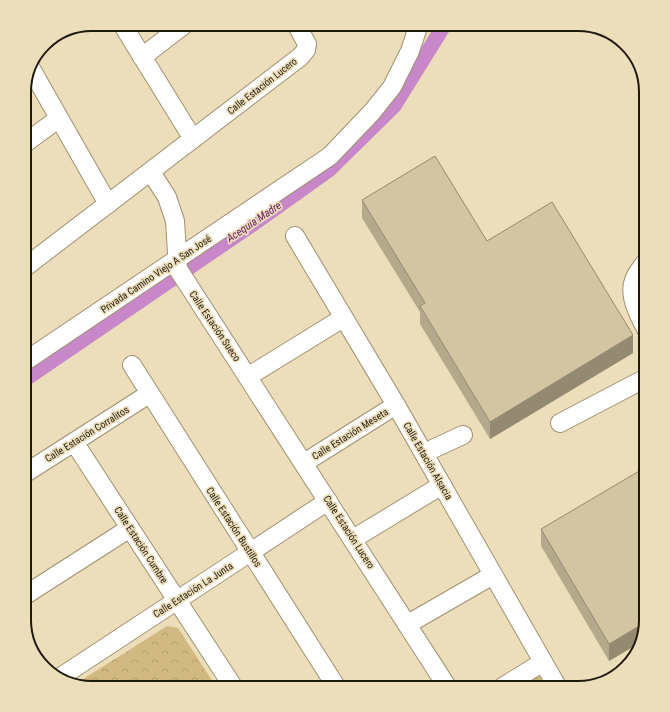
<svg xmlns="http://www.w3.org/2000/svg" width="670" height="712" font-family="'Roboto Condensed',sans-serif">
<style>
.park{fill:url(#park-crowns)}
.lines{fill:none;stroke-linecap:round;stroke-linejoin:round}
.canal{stroke:#c887c8;stroke-width:15}
.minor-casing{stroke:#a09271;stroke-width:20}
.minor{stroke:#fff;stroke-width:18}
.wall{fill:#b5a98b}
.shaded-wall{fill:#948971}
.building{fill:#d3c4a2;stroke:#948971}
.labels{text-anchor:middle;dominant-baseline:central;stroke-width:3.5;stroke-linejoin:round;paint-order:stroke}
.street-label{font-size:10px;fill:#201a0d;stroke:#eddebb}
.water-label{font-size:11px;font-style:italic;fill:#661768;stroke:#eddebb}
.rim{fill:none;stroke:#201a0d;stroke-width:2}
</style>
<defs>
<pattern id="park-crowns" width="20" height="18" patternUnits="userSpaceOnUse"><rect width="20" height="18" fill="#d1b981"/><path d="M2 6a3 3 0 1 1 6 0M12 15a3 3 0 1 1 6 0" fill="none" stroke="#b39e6e"/></pattern>
</defs>
<rect width="100%" height="100%" fill="#eddebb"/>
<g class="park">
<polygon points="167,626 178,628 217,688 92,688 80,685 80,681"/>
<polygon points="538,673 547,688 509,688"/>
</g>
<g class="lines">
<polyline class="canal" points="24,380 253,224 329,170 394,106 445,24"/>
<g class="minor-casing">
<g id="minor">
<polyline points="122,24 193,139"/>
<polyline points="142,57 185,24"/>
<polyline points="30,67 108,204"/>
<polyline points="24,144 58,119"/>
<polyline points="151,172 167,197 175,221 178,269 448,688"/>
<polyline points="295,236 396,405 558,688"/>
<path d="M646,261C642,267 636,274 634,280C628,295 639,316 646,329"/>
<polyline points="24,268 300,57 306,50 307,44 296,24"/>
<polyline points="24,362 330,156 372,112 392,87 410,51 419,24"/>
<polyline points="132,365 337,688"/>
<polyline points="249,376 343,318"/>
<polyline points="560,423 646,378"/>
<polyline points="74,442 234,688"/>
<polyline points="424,453 463,435"/>
<polyline points="304,463 396,405"/>
<polyline points="24,474 149,394"/>
<polyline points="353,539 442,485"/>
<polyline points="24,596 130,528"/>
<polyline points="408,624 493,575"/>
<polyline points="59,678 328,501"/>
<polyline points="501,688 543,662"/>
</g>
</g>
<use href="#minor" class="minor"/>
</g>
<g class="wall">
<polygon points="362,200 487,241 633,353 490,439 420,324 420,312 362,218"/>
<polygon points="541,529 646,620 641,642 609,661 541,546"/>
</g>
<g class="shaded-wall">
<polygon points="633,335 633,353 490,439 490,422"/>
<polygon points="646,622 641,642 609,661 609,644"/>
</g>
<g class="building">
<polygon points="435,156 487,241 552,202 633,335 490,422 420,306 425,303 362,200"/>
<polygon points="646,467 646,622 609,644 541,529"/>
</g>
<g class="labels">
<g class="street-label">
<text transform="translate(262 86) rotate(-38)">Calle Estación Lucero</text>
<text transform="translate(156 274) rotate(-34)">Privada Camino Viejo A San José</text>
<text transform="translate(215 326) rotate(56)">Calle Estación Sueco</text>
<text transform="translate(87 434) rotate(-32)">Calle Estación Corralitos</text>
<text transform="translate(350 434) rotate(-32)">Calle Estación Meseta</text>
<text transform="translate(428 461) rotate(60)">Calle Estación Alsacia</text>
<text transform="translate(234 527) rotate(57)">Calle Estación Bustillos</text>
<text transform="translate(349 532) rotate(57)">Calle Estación Lucero</text>
<text transform="translate(141 545) rotate(57)">Calle Estación Cumbre</text>
<text transform="translate(193 590) rotate(-33)">Calle Estación La Junta</text>
</g>
<g class="water-label">
<text transform="translate(254 222) rotate(-34)">Acequia Madre</text>
</g>
</g>
<path d="M0 0H670V712H0ZM92 31H578A61 61 0 0 1 639 92V620A61 61 0 0 1 578 681H92A61 61 0 0 1 31 620V92A61 61 0 0 1 92 31Z" fill="#eddebb" fill-rule="evenodd"/>
<path class="rim" d="M92 31H578A61 61 0 0 1 639 92V620A61 61 0 0 1 578 681H92A61 61 0 0 1 31 620V92A61 61 0 0 1 92 31Z"/>
</svg>
